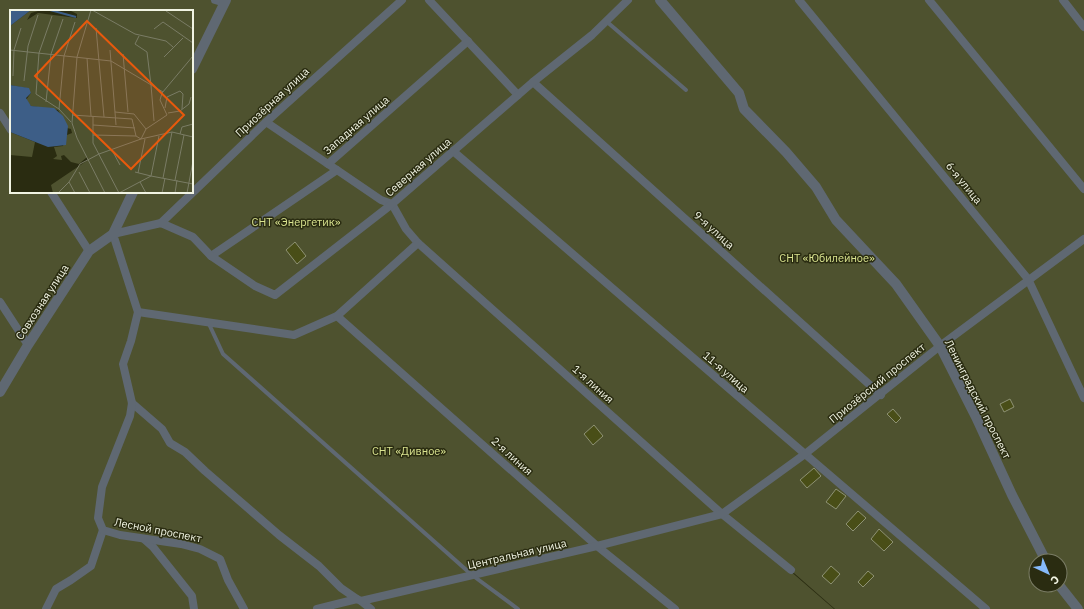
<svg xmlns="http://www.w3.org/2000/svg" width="1084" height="609" font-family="'IBM Plex Sans',sans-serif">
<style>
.green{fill:#4e522f;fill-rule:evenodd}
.building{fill:#494e17;stroke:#8e9274}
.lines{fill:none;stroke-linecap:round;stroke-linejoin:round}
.service{stroke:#5f6872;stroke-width:4}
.minor{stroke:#5f6872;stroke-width:8}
.tertiary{stroke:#5f6872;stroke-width:10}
.labels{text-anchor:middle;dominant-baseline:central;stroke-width:3;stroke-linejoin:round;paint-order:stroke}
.street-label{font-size:11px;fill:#f1f4e3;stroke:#2a2c11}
.park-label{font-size:11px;fill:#dae490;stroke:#2a2c11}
.inset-river{fill:none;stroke:#3d5e87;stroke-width:2}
.inset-road{fill:none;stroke:#7a7c65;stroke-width:1}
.view{fill:#e8590c;fill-opacity:0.15;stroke:#e8590c;stroke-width:2}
.inset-edge{fill:none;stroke:#f1f4e3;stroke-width:2}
</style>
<rect width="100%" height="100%" fill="#2a2c11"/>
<path class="green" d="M0,0H1084V609H835L418,243L417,247L834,609H0ZM11,11H192V192H11ZM1036,561H1060V585H1036Z"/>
<g class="building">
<polygon points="295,242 306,256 297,264 286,250"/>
<polygon points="1010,399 1014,407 1004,412 1000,404"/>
<polygon points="893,409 901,418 896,423 887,414"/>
<polygon points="594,425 603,436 593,445 584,434"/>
<polygon points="814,468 821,476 807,488 800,480"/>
<polygon points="836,489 846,496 836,509 826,502"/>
<polygon points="858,511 866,518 853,531 846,524"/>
<polygon points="879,529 893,542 884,551 871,539"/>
<polygon points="831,566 840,574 831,584 822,576"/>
<polygon points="868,571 874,576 863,587 858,582"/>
</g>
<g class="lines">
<g class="service">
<polyline points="606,21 686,90"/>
<polyline points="209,324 223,354 472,575 518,609"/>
</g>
<g class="minor">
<polyline points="215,0 225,3"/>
<polyline points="429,0 518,95"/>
<polyline points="799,0 1028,279 1084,398"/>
<polyline points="929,0 1084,189"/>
<polyline points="1063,0 1084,27"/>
<polyline points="533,82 881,395"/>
<polyline points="0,113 11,130"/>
<polyline points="266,122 328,164"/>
<polyline points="453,151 805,454 986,609"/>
<polyline points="337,170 381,200 392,204 406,229 418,243 722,514 791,570"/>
<polyline points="51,192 89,251"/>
<polyline points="161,223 266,122 402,0"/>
<polyline points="211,256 337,170 328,164 468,41"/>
<polyline points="0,302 28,345"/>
<polyline points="138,312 294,335 337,316 418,243"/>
<polyline points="337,316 597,546 675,609"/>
<polyline points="132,403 162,429 170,443 185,452 205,471 279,535 319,566 341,588 357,599"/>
<polyline points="144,539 153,547 192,596 194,609"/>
<polyline points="361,601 371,609"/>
<polyline points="46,609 56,589 71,580 91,566 103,530"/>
<polyline points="244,609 228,580 220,559 200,549 181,544 120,535 103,530 98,518 102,487 130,416 132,403 123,364 131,341 138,312 113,234 161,223 193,237 211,256 255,286 275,295 392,204 533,82 592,35 628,0"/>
<polyline points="317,609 357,599 361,601 597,546 722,514 805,454 940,346 1084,239"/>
</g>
<g class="tertiary">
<polyline points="660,0 739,93 744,109 786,152 816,187 836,220 896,284 940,346 976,417 1012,495 1046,561"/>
<polyline points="192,69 226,0"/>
<polyline points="0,392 28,345 89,251 113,234 133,192"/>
<polyline points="1059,585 1078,609"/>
</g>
</g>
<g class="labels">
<g class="street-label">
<text transform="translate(272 102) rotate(-43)">Приозёрная улица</text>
<text transform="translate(356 125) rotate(-41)">Западная улица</text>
<text transform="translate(418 167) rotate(-41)">Северная улица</text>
<text transform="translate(964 183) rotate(51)">6-я улица</text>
<text transform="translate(714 230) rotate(42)">9-я улица</text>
<text transform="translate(42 302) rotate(-57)">Совхозная улица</text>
<text transform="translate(726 372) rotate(41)">11-я улица</text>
<text transform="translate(877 383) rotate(-39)">Приозёрский проспект</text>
<text transform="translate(593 384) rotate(42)">1-я линия</text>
<text transform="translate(978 399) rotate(63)">Ленинградский проспект</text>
<text transform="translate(512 456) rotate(42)">2-я линия</text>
<text transform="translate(158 530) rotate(11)">Лесной проспект</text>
<text transform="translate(517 554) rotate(-13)">Центральная улица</text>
</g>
<g class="park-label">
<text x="296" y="222">СНТ «Энергетик»</text>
<text x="827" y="258">СНТ «Юбилейное»</text>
<text x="409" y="451">СНТ «Дивное»</text>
</g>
</g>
<g transform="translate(10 10)">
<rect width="183" height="183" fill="#2a2c11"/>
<path d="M21,0L28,1L21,3L17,10L28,3L67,8V4L59,0H183V183H43L41,175L78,150L77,147L69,154L61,152L54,145L51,146L52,150L43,149L47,146L44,137L53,136L57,125L62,123L61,119L57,118L48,100L21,96L16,90L21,83L16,78L0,75V16ZM0,122L25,132L22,147L0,145Z" fill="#4e522f"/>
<path d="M0,0H21L0,16ZM0,75L19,78L21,83L16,88L21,96L44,98L53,106L58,116L56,135L38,137L0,122Z" fill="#3d5e87"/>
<path class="inset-river" d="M40,0L66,7"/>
<path class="inset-road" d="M81,0L67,47L62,113L67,128L95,183M82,0L125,24L156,31L163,37M156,1L183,19M42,6L29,43L26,84L49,99L61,112M86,18L94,107M144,19L153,12L183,33M129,26L125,34L137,42L141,75M0,40L101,51L153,82M100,40L106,115M113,44L118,102M154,47L173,28M77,48L81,106M3,66L4,40L11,18M14,71L18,36L28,5M141,75L144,111M36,92L41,44L53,9M155,98L157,87L170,81L173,84L172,99M49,99L54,46L65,12M105,102L124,104L136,119M158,103L170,101L179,94L181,87M62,105L122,109L126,126L131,129M83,106V133L109,183M83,115L125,118M170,124L172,117L183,114M83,125L126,126M131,129L136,119L157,105L150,90L152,83L183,46M102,140L110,155M69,162L80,183M125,162L141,166L149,126M128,163L135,129M153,168L162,122M165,170L174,125M59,172L65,183M130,172L136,183M48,183L59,172L70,154L89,144L131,129L162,122L183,127M109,183L141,166L183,174M152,183L155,168M165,183L167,170M177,183L183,151"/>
<path class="view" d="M77,11L174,105L121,159L25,66Z"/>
<rect width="183" height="183" class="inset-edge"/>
</g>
<g transform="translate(1048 573) rotate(136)"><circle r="19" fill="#2a2c11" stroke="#7a7c65"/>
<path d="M0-3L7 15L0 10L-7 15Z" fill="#86bbfb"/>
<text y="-6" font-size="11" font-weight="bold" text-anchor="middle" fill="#f1f4e3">С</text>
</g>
</svg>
